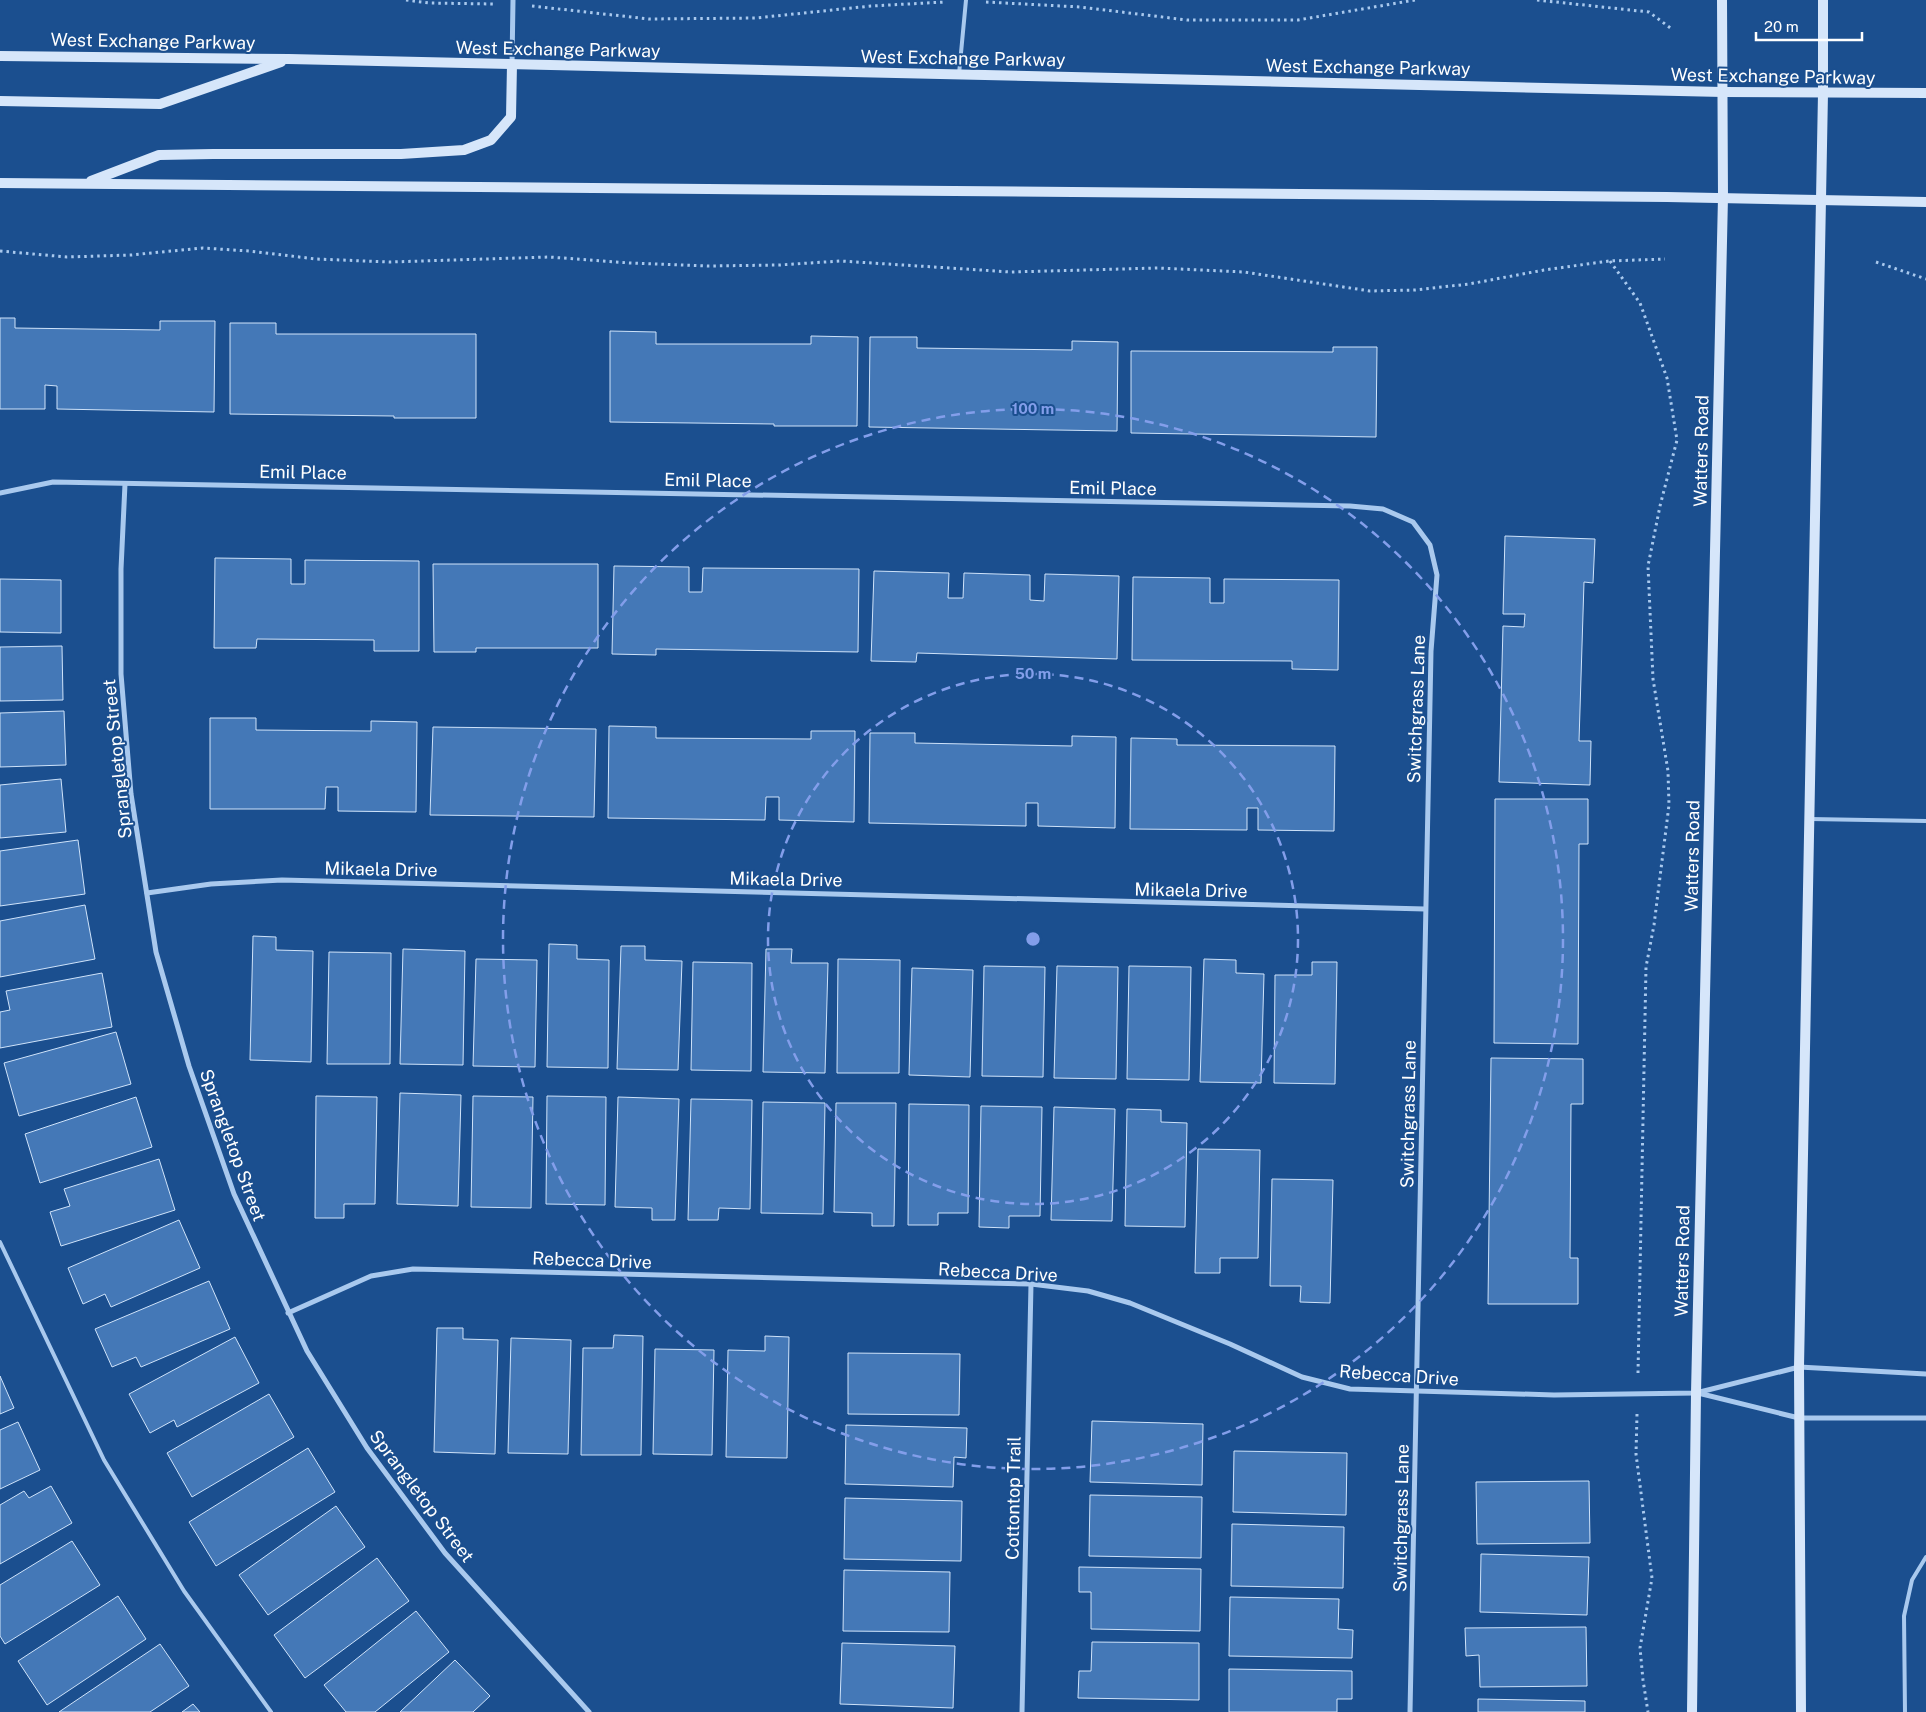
<svg xmlns="http://www.w3.org/2000/svg" width="1926" height="1712" font-family="'Public Sans',sans-serif">
<style>
.building{fill:#4478b7;stroke:#cfe3fa}
.lines{fill:none;stroke-linecap:round;stroke-linejoin:round}
.path{stroke:#a9c9ee;stroke-width:3;stroke-dasharray:2.5 4;stroke-linecap:butt}
.service{stroke:#a9c9ee;stroke-width:4}
.minor{stroke:#a9c9ee;stroke-width:5}
.secondary{stroke:#d6e6fa;stroke-width:10}
.ring{fill:none;stroke:#839eea;stroke-width:2.5;stroke-dasharray:9 6}
.labels{text-anchor:middle;dominant-baseline:central;stroke-width:4;stroke-linejoin:round;paint-order:stroke}
.street-label{font-size:18px;fill:#fff;stroke:#1b4f8f}
.centre{fill:#839eea;stroke:#1b4f8f;stroke-width:2.5}
.ring-label{font-size:15px;text-anchor:middle;font-weight:bold;fill:#839eea;stroke:#1b4f8f;stroke-width:4;stroke-linejoin:round;paint-order:stroke}
</style>
<rect width="100%" height="100%" fill="#1b4f8f"/>
<g class="building">
<polygon points="0,318 15,318 15,328 160,330 160,321 215,321 214,412 57,409 57,386 45,385 45,409 0,409"/>
<polygon points="230,323 276,323 276,334 476,334 476,418 394,418 394,416 230,414"/>
<polygon points="610,331 656,332 656,344 811,344 811,336 858,337 857,426 774,426 774,424 610,422"/>
<polygon points="870,337 917,337 917,348 1072,350 1072,341 1118,342 1117,431 869,427"/>
<polygon points="1333,347 1377,347 1376,437 1131,433 1131,351 1333,352"/>
<polygon points="1505,536 1595,539 1593,583 1584,582 1579,741 1591,741 1590,785 1499,782 1503,626 1524,627 1525,614 1503,614"/>
<polygon points="215,558 291,559 291,584 305,584 305,560 419,561 419,651 374,651 374,640 257,639 256,648 214,648"/>
<polygon points="433,564 598,564 598,648 476,648 476,652 434,652"/>
<polygon points="614,566 689,567 689,592 702,592 703,568 859,569 858,652 656,649 656,655 612,654"/>
<polygon points="874,571 949,573 948,598 963,598 964,573 1030,575 1030,600 1044,601 1045,574 1119,576 1117,659 917,653 916,662 871,661"/>
<polygon points="1133,577 1210,578 1210,603 1224,603 1224,579 1339,580 1338,670 1292,669 1292,661 1132,660"/>
<polygon points="0,579 61,580 61,633 0,632"/>
<polygon points="62,646 63,700 0,701 0,647"/>
<polygon points="64,711 66,765 0,767 0,713"/>
<polygon points="210,718 256,718 256,730 371,731 371,721 417,722 416,812 338,811 338,787 326,787 325,809 210,809"/>
<polygon points="609,726 656,727 656,738 811,739 811,731 855,731 854,822 779,820 779,797 766,797 765,820 608,818"/>
<polygon points="433,727 596,729 594,817 430,815"/>
<polygon points="870,733 915,733 915,743 1072,746 1072,736 1116,737 1115,828 1038,826 1038,803 1026,803 1026,826 869,823"/>
<polygon points="1131,738 1177,739 1177,745 1335,746 1334,831 1258,830 1258,808 1247,808 1247,830 1130,829"/>
<polygon points="61,779 66,832 0,838 0,785"/>
<polygon points="1495,799 1588,799 1588,844 1579,844 1578,1044 1494,1043"/>
<polygon points="78,840 85,894 0,906 0,851"/>
<polygon points="85,905 95,959 0,977 0,921"/>
<polygon points="253,936 276,937 276,950 313,951 311,1062 250,1060"/>
<polygon points="549,944 577,945 577,959 609,960 608,1068 547,1067"/>
<polygon points="621,946 645,946 645,960 682,961 678,1070 617,1069"/>
<polygon points="403,949 465,951 463,1065 400,1064"/>
<polygon points="766,949 792,949 791,963 828,963 825,1073 763,1072"/>
<polygon points="329,952 391,953 390,1064 327,1064"/>
<polygon points="476,959 537,960 535,1067 473,1066"/>
<polygon points="838,959 900,960 899,1073 837,1073"/>
<polygon points="1204,959 1236,960 1236,973 1264,974 1261,1083 1200,1082"/>
<polygon points="693,962 752,963 751,1071 691,1070"/>
<polygon points="1312,962 1337,962 1335,1084 1274,1083 1275,975 1312,975"/>
<polygon points="984,966 1045,967 1043,1077 982,1076"/>
<polygon points="1057,966 1118,967 1116,1079 1054,1078"/>
<polygon points="1129,966 1191,967 1189,1080 1127,1079"/>
<polygon points="912,968 973,970 970,1077 909,1075"/>
<polygon points="102,973 112,1027 0,1048 0,1012 10,1010 6,991"/>
<polygon points="116,1032 131,1084 19,1116 4,1063"/>
<polygon points="1491,1058 1583,1059 1583,1104 1571,1104 1570,1258 1578,1258 1578,1304 1488,1304"/>
<polygon points="400,1093 461,1095 458,1206 397,1204"/>
<polygon points="316,1096 377,1097 375,1204 344,1204 344,1218 315,1218"/>
<polygon points="473,1096 533,1097 531,1208 471,1207"/>
<polygon points="547,1096 606,1097 605,1205 546,1204"/>
<polygon points="136,1097 152,1147 40,1183 25,1134"/>
<polygon points="618,1097 679,1099 675,1220 652,1220 652,1208 615,1207"/>
<polygon points="691,1099 752,1100 750,1209 719,1208 718,1220 688,1220"/>
<polygon points="763,1102 825,1103 823,1214 761,1213"/>
<polygon points="836,1103 896,1103 894,1226 872,1226 872,1213 834,1212"/>
<polygon points="909,1104 969,1105 968,1213 938,1213 938,1225 908,1225"/>
<polygon points="981,1106 1042,1107 1040,1216 1009,1216 1009,1228 979,1227"/>
<polygon points="1054,1107 1115,1109 1112,1221 1051,1220"/>
<polygon points="1127,1109 1161,1110 1161,1122 1187,1123 1185,1227 1125,1226"/>
<polygon points="1198,1149 1260,1150 1258,1258 1220,1258 1220,1273 1195,1273"/>
<polygon points="159,1159 175,1210 61,1246 50,1212 70,1206 64,1189"/>
<polygon points="1272,1179 1333,1180 1330,1303 1300,1302 1301,1286 1270,1286"/>
<polygon points="179,1220 200,1268 111,1307 105,1294 83,1304 68,1268"/>
<polygon points="209,1281 230,1329 141,1367 136,1357 112,1367 95,1329"/>
<polygon points="437,1328 463,1328 463,1339 498,1340 495,1454 434,1452"/>
<polygon points="614,1335 643,1336 641,1455 581,1455 583,1348 613,1348"/>
<polygon points="765,1336 789,1337 787,1458 726,1457 728,1350 765,1351"/>
<polygon points="235,1337 259,1383 177,1427 174,1420 150,1433 129,1394"/>
<polygon points="511,1338 571,1340 568,1454 508,1453"/>
<polygon points="655,1349 714,1350 712,1455 653,1454"/>
<polygon points="848,1353 960,1354 959,1415 848,1414"/>
<polygon points="0,1376 14,1408 0,1414"/>
<polygon points="269,1394 294,1437 192,1497 167,1453"/>
<polygon points="1092,1421 1203,1424 1202,1485 1090,1482"/>
<polygon points="18,1422 40,1470 0,1489 0,1430"/>
<polygon points="846,1425 967,1428 966,1458 954,1457 953,1487 845,1484"/>
<polygon points="308,1448 335,1492 216,1566 189,1522"/>
<polygon points="1234,1451 1347,1453 1346,1515 1233,1512"/>
<polygon points="1589,1481 1590,1543 1477,1544 1476,1482"/>
<polygon points="51,1486 72,1523 0,1564 0,1505 24,1491 29,1498"/>
<polygon points="1090,1495 1202,1497 1201,1558 1089,1556"/>
<polygon points="845,1498 962,1501 961,1561 844,1559"/>
<polygon points="336,1506 365,1547 268,1615 239,1575"/>
<polygon points="1232,1524 1344,1527 1343,1588 1231,1586"/>
<polygon points="72,1541 100,1585 5,1644 0,1636 0,1585"/>
<polygon points="1481,1554 1589,1557 1587,1615 1480,1612"/>
<polygon points="377,1558 409,1601 305,1678 274,1635"/>
<polygon points="1079,1567 1201,1569 1200,1631 1091,1629 1091,1592 1079,1592"/>
<polygon points="844,1570 950,1572 949,1632 843,1631"/>
<polygon points="118,1596 146,1639 47,1705 18,1661"/>
<polygon points="1230,1597 1339,1599 1338,1629 1353,1630 1352,1658 1229,1656"/>
<polygon points="416,1611 449,1652 375,1712 346,1712 324,1685"/>
<polygon points="1586,1627 1587,1686 1480,1687 1479,1655 1466,1656 1465,1628"/>
<polygon points="1092,1642 1199,1643 1199,1700 1078,1698 1079,1671 1091,1671"/>
<polygon points="842,1643 955,1646 953,1708 840,1704"/>
<polygon points="160,1644 189,1686 150,1712 59,1712"/>
<polygon points="455,1660 490,1696 473,1712 400,1712"/>
<polygon points="1229,1669 1352,1671 1352,1699 1337,1699 1337,1712 1229,1712"/>
<polygon points="1478,1699 1585,1701 1585,1712 1478,1712"/>
<polygon points="193,1704 200,1712 182,1712"/>
</g>
<g class="lines">
<g class="path">
<polyline points="406,0 429,3 494,4"/>
<polyline points="1537,0 1649,12 1673,30"/>
<polyline points="986,2 1080,7 1187,20 1298,20 1415,0"/>
<polyline points="532,6 649,19 756,18 871,6 945,2"/>
<polyline points="0,251 67,257 131,255 203,248 249,251 316,259 390,262 549,257 630,263 708,266 779,265 841,261 1011,272 1158,268 1244,272 1370,291 1415,290 1469,284 1544,270 1609,261 1665,259"/>
<polyline points="1610,261 1640,303 1667,378 1677,440 1660,506 1648,566 1653,679 1668,771 1669,805 1654,925 1646,967 1638,1373"/>
<polyline points="1876,262 1926,279"/>
<polyline points="1637,1414 1636,1454 1652,1578 1640,1648 1643,1680 1648,1712"/>
</g>
<g class="service">
<polyline points="959,74 966,0"/>
<polyline points="1810,819 1926,821"/>
<polyline points="0,1242 104,1460 184,1591 271,1712"/>
<polyline points="1905,1712 1904,1616 1912,1580 1926,1557"/>
</g>
<g class="minor">
<polyline points="512,64 513,0"/>
<polyline points="125,484 121,569 121,674 131,794 156,952 189,1066 234,1194 307,1351 367,1448 445,1553 589,1712"/>
<polyline points="0,493 53,482 1350,506 1383,509 1413,522 1430,545 1437,575 1431,651 1410,1712"/>
<polyline points="147,893 211,884 282,880 1425,909"/>
<polyline points="288,1313 371,1276 413,1269 1031,1284 1088,1291 1130,1303 1230,1344 1302,1377 1350,1389 1554,1395 1696,1393 1799,1367 1926,1374"/>
<polyline points="1698,1393 1799,1418 1926,1418"/>
<polyline points="1022,1712 1031,1284"/>
</g>
<g class="secondary">
<polyline points="0,56 289,59 1723,92 1926,93"/>
<polyline points="0,101 160,104 281,62"/>
<polyline points="91,181 159,155 213,154 401,154 464,150 491,140 511,117 512,64"/>
<polyline points="0,183 1667,197 1926,202"/>
<polyline points="1692,1712 1696,1393 1723,197 1722,0"/>
<polyline points="1801,1712 1799,1367 1823,93 1823,0"/>
</g>
</g>
<g class="ring">
<circle cx="1033" cy="939" r="265"/>
<circle cx="1033" cy="939" r="530"/>
</g>
<g class="labels">
<g class="street-label">
<text transform="translate(153 41) rotate(1)">West Exchange Parkway</text>
<text transform="translate(558 49) rotate(1)">West Exchange Parkway</text>
<text transform="translate(963 58) rotate(1)">West Exchange Parkway</text>
<text transform="translate(1368 67) rotate(1)">West Exchange Parkway</text>
<text transform="translate(1773 76) rotate(1)">West Exchange Parkway</text>
<text transform="translate(1701 451) rotate(-89)">Watters Road</text>
<text transform="translate(303 472) rotate(1)">Emil Place</text>
<text transform="translate(708 480) rotate(1)">Emil Place</text>
<text transform="translate(1113 488) rotate(1)">Emil Place</text>
<text transform="translate(1416 709) rotate(-88)">Switchgrass Lane</text>
<text transform="translate(117 759) rotate(-96)">Sprangletop Street</text>
<text transform="translate(1692 856) rotate(-89)">Watters Road</text>
<text transform="translate(381 869) rotate(1)">Mikaela Drive</text>
<text transform="translate(786 879) rotate(1)">Mikaela Drive</text>
<text transform="translate(1191 890) rotate(1)">Mikaela Drive</text>
<text transform="translate(1408 1114) rotate(-89)">Switchgrass Lane</text>
<text transform="translate(233 1145) rotate(70)">Sprangletop Street</text>
<text transform="translate(592 1260) rotate(2)">Rebecca Drive</text>
<text transform="translate(1682 1261) rotate(-89)">Watters Road</text>
<text transform="translate(998 1272) rotate(3)">Rebecca Drive</text>
<text transform="translate(1399 1375) rotate(4)">Rebecca Drive</text>
<text transform="translate(422 1496) rotate(53)">Sprangletop Street</text>
<text transform="translate(1013 1498) rotate(-89)">Cottontop Trail</text>
<text transform="translate(1401 1518) rotate(-89)">Switchgrass Lane</text>
</g>
</g>
<circle cx="1033" cy="939" r="8" class="centre"/>
<g class="ring-label">
<text x="1033" y="414">100 m</text>
<text x="1033" y="679">50 m</text>
</g>
<path d="M1756 32v8h106v-8" fill="none" stroke="#ffffff" stroke-width="2.5"/>
<text x="1764" y="32" font-size="15" fill="#ffffff" stroke="#1b4f8f" stroke-width="4" paint-order="stroke">20 m</text>
</svg>
